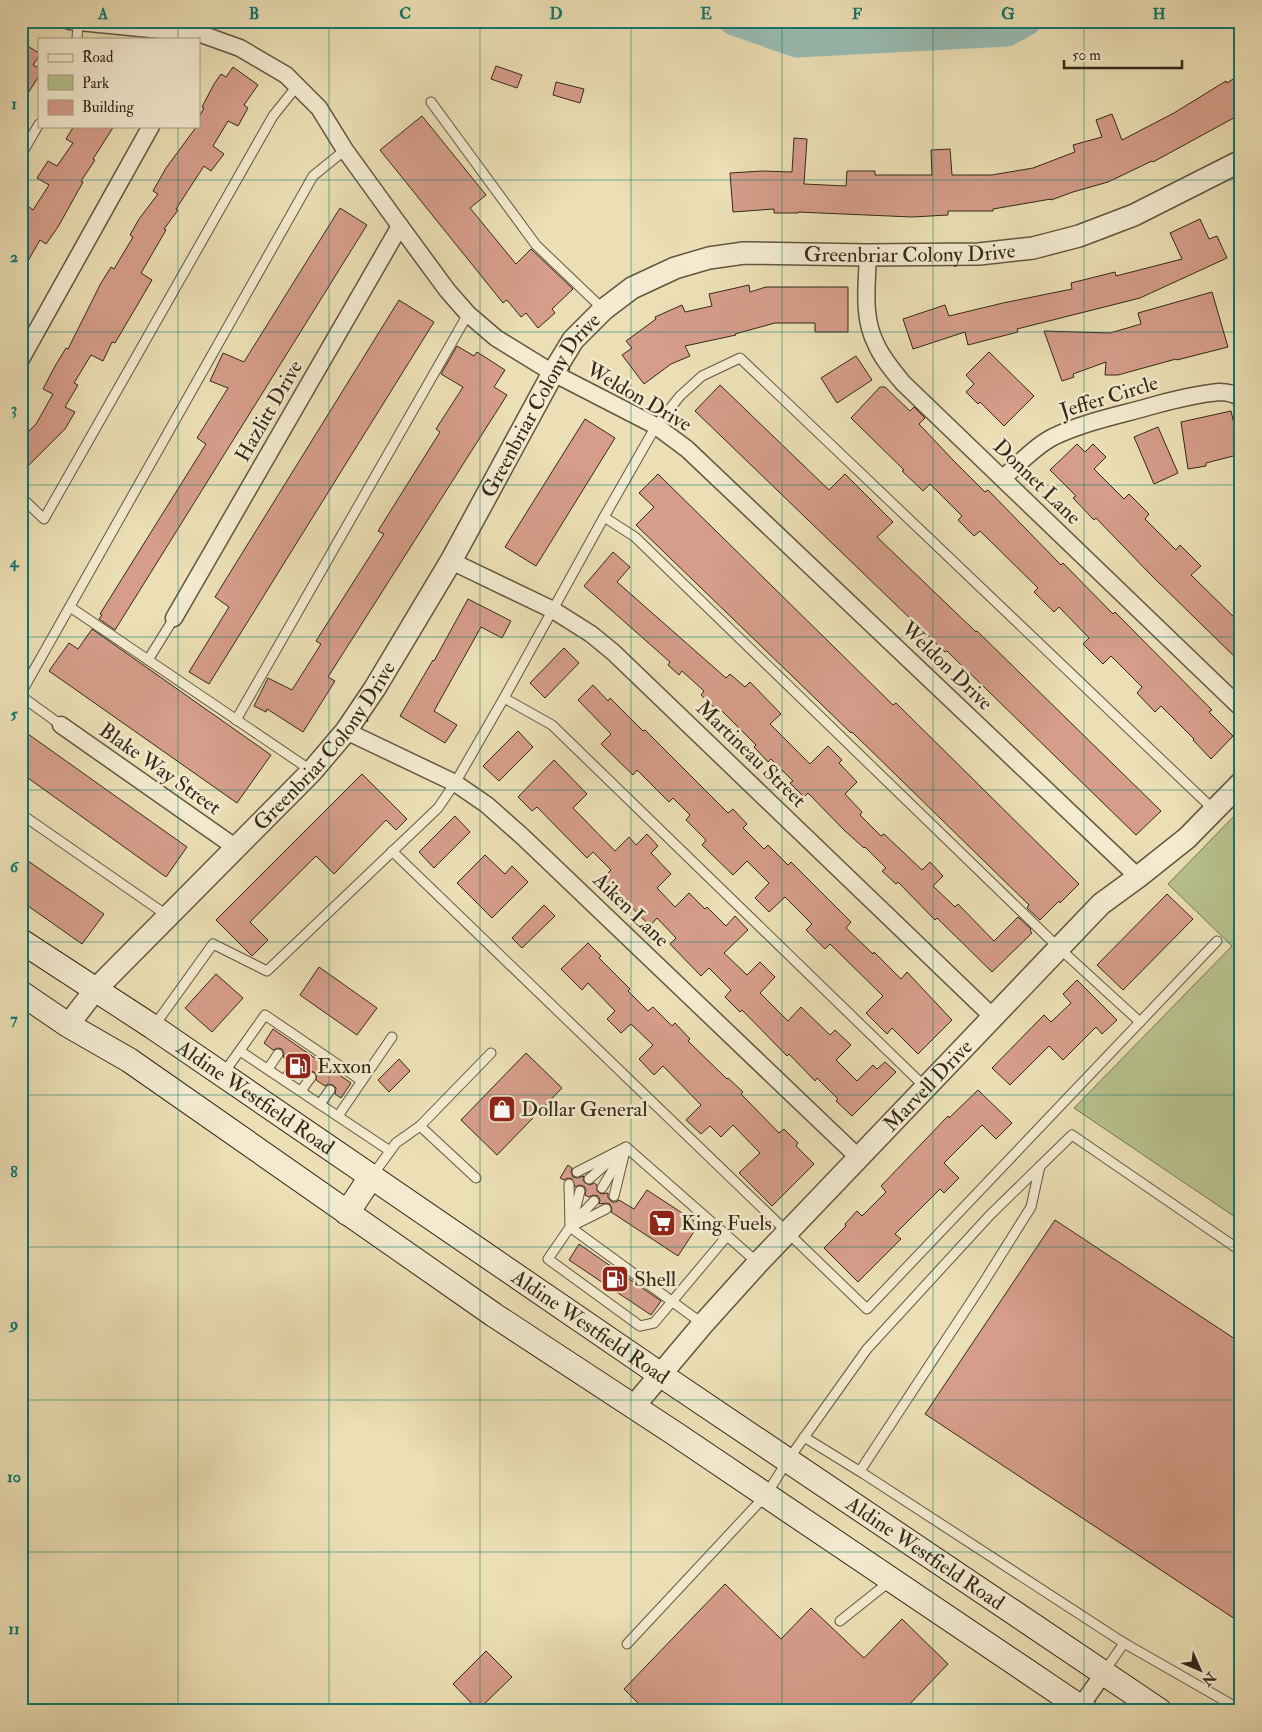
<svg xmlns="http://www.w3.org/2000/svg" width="1262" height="1732" font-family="'IM FELL Double Pica',serif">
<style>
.green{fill:#b7c28e;stroke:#767554}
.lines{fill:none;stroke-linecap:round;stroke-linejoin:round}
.river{stroke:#99bcb3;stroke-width:29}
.building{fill:#d59d8a;stroke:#342819}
.service-casing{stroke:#625640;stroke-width:11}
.minor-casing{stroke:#625640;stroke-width:19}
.tertiary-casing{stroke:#625640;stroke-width:24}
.secondary-casing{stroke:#342819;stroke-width:26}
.service{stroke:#f3eacf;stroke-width:9}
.minor{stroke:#f3eacf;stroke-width:16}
.tertiary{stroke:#f3eacf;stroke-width:21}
.secondary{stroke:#f3eacf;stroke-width:24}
.grid{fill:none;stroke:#0f766e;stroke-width:1;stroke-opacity:0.55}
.labels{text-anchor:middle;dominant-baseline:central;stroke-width:5;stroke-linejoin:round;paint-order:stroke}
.street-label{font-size:21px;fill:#342819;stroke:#f3eacf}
.poi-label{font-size:21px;fill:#342819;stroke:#f3eacf;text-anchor:start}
.neatline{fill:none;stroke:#0f766e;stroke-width:2}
.grid-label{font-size:16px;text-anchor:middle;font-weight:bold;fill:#0f766e}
</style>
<rect width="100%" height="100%" fill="#ecdfb5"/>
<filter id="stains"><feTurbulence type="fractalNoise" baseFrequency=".004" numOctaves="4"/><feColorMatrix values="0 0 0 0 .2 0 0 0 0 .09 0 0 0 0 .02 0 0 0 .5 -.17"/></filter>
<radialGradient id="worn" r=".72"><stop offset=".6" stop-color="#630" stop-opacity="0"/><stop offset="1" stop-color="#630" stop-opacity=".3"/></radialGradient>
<polygon class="green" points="1241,809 1241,1221 1074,1108 1232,946 1168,884"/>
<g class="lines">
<polyline class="river" points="734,21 797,43 1007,32 1027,21"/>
</g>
<g class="building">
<polygon points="21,42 39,53 39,56 33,65 39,68 39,76 21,104"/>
<polygon points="496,66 522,75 517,88 491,79"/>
<polygon points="233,67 258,85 244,105 248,108 238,126 228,121 213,146 224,154 211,171 204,166 176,209 178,210 164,229 166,230 141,273 152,280 115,343 112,342 103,361 91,355 74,383 78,385 65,407 75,412 65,429 21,473 21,439 36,424 53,394 43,389 55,366 66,348 68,349 101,283 111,267 114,269 133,237 130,235 139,219 158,194 153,191 166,168 197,126 199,126 199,117 204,108 202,107 214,84 221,74 226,77"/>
<polygon points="1241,74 1241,114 1153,162 1152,161 1108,182 1073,192 1051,200 1051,199 993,209 993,211 948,211 948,215 912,217 798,212 798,213 774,213 774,209 733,212 730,173 762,171 792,172 794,138 807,139 804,184 846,186 847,171 875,171 875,175 932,175 931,150 950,149 952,175 992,175 1033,168 1075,152 1073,145 1102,137 1096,120 1112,114 1122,140 1174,113 1226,81 1227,83"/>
<polygon points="556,82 584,89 580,103 553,95"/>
<polygon points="422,116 486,195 470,208 516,264 531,249 573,289 552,309 555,313 538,328 526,313 521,317 507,300 503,303 380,150"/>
<polygon points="74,126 114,126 93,159 95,160 81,181 83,182 58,227 46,244 40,240 21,273 21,201 33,210 49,185 37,178 48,161 57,166 73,143 66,139"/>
<polygon points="340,208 367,225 115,630 99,619 102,615 100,614 206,444 197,438 228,388 210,381 223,353 244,362"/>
<polygon points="1200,219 1209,239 1217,236 1227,258 1140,298 1017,329 1018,332 968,345 965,332 913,349 903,319 945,305 949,316 1003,303 1072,289 1071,283 1115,272 1116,276 1182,259 1170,233"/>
<polygon points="749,285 750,292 766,287 848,287 848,332 815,332 815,323 775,323 735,334 736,335 685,346 690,356 671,364 644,384 622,355 632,348 626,341 656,319 655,317 682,305 685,312 712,306 709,294"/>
<polygon points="1212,292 1228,347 1177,360 1176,359 1118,375 1105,375 1106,362 1073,374 1074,377 1062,381 1044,331 1110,333 1141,324 1138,313"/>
<polygon points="399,300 434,322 209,684 189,672 229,607 215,597"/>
<polygon points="457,346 474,356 477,352 505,370 494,387 507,395 328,677 335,681 303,732 267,709 266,712 254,706 268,678 292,690 321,644 316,641 384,534 378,531 440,432 436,429 463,387 441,374"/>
<polygon points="989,352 1034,396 1004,426 980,402 978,404 966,392 974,384 966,375"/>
<polygon points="856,356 872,380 837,403 821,378"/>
<polygon points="720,385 829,490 845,474 893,522 877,537 976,632 977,631 1161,811 1136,835 947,651 945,652 695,411"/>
<polygon points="880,387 885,387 910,411 914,407 925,418 919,424 953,460 985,492 988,490 1061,565 1063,563 1113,614 1115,612 1212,710 1209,712 1233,736 1211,759 1193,740 1194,739 1161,706 1155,712 1137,693 1142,687 1111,656 1103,664 1083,644 1089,638 1059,607 1054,612 1034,592 1038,588 980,531 974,536 958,520 962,516 930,484 923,491 902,471 904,470 851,418"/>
<polygon points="1231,411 1241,454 1206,463 1206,466 1188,469 1181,422"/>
<polygon points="585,419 615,438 536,566 505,547"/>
<polygon points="1158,427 1178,473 1154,484 1134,437"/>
<polygon points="1077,444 1085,452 1093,444 1106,457 1094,469 1124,499 1129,494 1149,514 1145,519 1176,550 1180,545 1201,566 1191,575 1241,624 1241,663 1151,575 1096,518 1094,520 1073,498 1076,496 1050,470"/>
<polygon points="658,474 893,705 896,703 1079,884 1060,903 1059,901 1040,920 1027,908 1029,905 852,732 851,733 636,525 654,507 639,493"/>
<polygon points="613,552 630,567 617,582 726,678 730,674 745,687 750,682 781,714 770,724 810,764 828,746 842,760 839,763 857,782 845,794 862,812 860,815 881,836 884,834 922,870 930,862 943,876 933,886 955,907 958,904 994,941 1018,917 1031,929 1030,930 1032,933 992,972 937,918 935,920 898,882 896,884 882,871 886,868 865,847 864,848 844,830 808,793 804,797 790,783 793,781 771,759 768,762 754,747 756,745 719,708 717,710 701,695 704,691 682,671 679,675 668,665 670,662 584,586"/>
<polygon points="468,599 511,621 502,638 481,627 434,711 457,725 445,743 400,716 433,660 434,661"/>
<polygon points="92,629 271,755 237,803 49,671 69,643 78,649"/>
<polygon points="564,648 579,663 545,698 530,683"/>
<polygon points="593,685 608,701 610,698 643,731 645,730 728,813 733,809 747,824 743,828 764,849 768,845 788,865 791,862 851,922 846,928 873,954 874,952 901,979 907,972 952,1020 918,1054 892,1028 887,1034 866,1013 883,996 830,944 825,949 806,930 812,924 785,897 769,912 755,898 769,883 747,861 733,875 702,845 706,840 686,820 690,815 673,798 669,802 637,770 633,775 601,744 611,734 578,700"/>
<polygon points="21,729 187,847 166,877 21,773"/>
<polygon points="518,731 533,747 499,781 483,766"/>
<polygon points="554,760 587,794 573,808 615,851 629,837 636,845 647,834 658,846 651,853 671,874 657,888 675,907 689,893 705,909 707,907 726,926 735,916 748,930 724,953 747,975 760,962 775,977 760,993 788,1021 801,1007 830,1035 835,1030 851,1045 836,1060 857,1081 873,1065 877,1069 885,1062 896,1072 852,1116 836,1101 838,1099 817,1078 815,1081 789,1054 787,1056 742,1010 740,1012 725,997 731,990 709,968 701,976 670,944 676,938 657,918 650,926 603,878 611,870 593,852 587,858 537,807 532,811 518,797"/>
<polygon points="362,774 407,819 396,830 386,820 334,874 316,856 250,922 268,940 252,956 216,920"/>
<polygon points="455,816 470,832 434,868 419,852"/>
<polygon points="485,855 505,874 512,866 528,882 492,918 457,883"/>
<polygon points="21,856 104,914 82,944 21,901"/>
<polygon points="1167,894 1193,919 1123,990 1097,965"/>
<polygon points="544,905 555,916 522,948 512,938"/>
<polygon points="588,943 601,956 599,958 630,989 628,991 648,1011 653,1007 672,1026 675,1023 690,1039 688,1041 727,1079 728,1078 743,1092 741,1094 779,1133 784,1129 798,1143 796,1146 814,1164 772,1206 739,1173 760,1153 733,1125 721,1137 710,1126 701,1134 686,1120 701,1105 663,1066 654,1075 639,1059 653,1045 631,1024 621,1033 607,1019 615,1011 588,983 582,990 561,969"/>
<polygon points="319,967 377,1008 357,1035 300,995"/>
<polygon points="216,974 243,998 212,1032 185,1008"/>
<polygon points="1077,980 1117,1020 1102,1034 1096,1027 1063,1060 1049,1046 1010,1085 992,1068 1044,1015 1051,1022 1071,1003 1063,994"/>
<polygon points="273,1029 351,1083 341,1098 335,1094 336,1088 333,1085 328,1084 325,1086 316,1080 317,1075 314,1072 309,1071 306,1073 299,1068 300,1065 298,1060 294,1059 289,1061 283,1057 284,1054 282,1049 278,1048 273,1050 264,1043"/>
<polygon points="526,1053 562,1088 497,1155 461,1120"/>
<polygon points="399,1059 410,1071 389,1092 378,1080"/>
<polygon points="978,1090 1012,1123 996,1139 982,1125 944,1163 959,1178 944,1193 940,1189 895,1234 901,1239 858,1282 824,1248 846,1226 845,1224 857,1211 862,1216 886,1192 881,1186 948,1116 949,1118"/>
<polygon points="568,1165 572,1168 571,1172 573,1177 577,1178 584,1176 583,1180 585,1183 590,1185 594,1183 597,1185 597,1191 601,1194 608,1193 608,1198 612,1202 616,1202 619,1200 634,1209 647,1190 699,1224 678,1256 611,1212 612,1209 610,1204 606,1203 599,1204 600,1200 598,1196 593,1195 589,1197 585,1195 586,1190 584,1186 579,1185 575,1187 572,1179 568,1178 564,1180 560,1178"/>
<polygon points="1055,1220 1241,1343 1241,1623 925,1414"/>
<polygon points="579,1244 661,1301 651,1315 569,1260"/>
<polygon points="725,1584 781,1639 811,1608 864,1658 902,1619 948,1664 903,1711 646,1711 624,1689"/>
<polygon points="486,1651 512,1677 478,1710 453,1684"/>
</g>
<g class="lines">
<g class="service-casing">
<g id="service">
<polyline points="77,39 78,22"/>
<polyline points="431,102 536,245 603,309"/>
<polyline points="21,155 39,124"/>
<polyline points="21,497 44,519 273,116 297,86"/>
<polyline points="604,517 635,537 1059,948 1140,1022"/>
<polyline points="70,607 312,771"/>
<polyline points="148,660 174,618"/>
<polyline points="21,693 313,176 345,150"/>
<polyline points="21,696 61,725"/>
<polyline points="504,698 552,725 925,1087"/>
<polyline points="236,720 468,314"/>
<polyline points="21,814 168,916"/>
<polyline points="392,851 867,1309 1217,941"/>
<polyline points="154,1026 213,944 267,971 438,808 455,783 504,698 604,517 656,426 680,396 702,376 740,358 1214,810"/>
<polyline points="240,1051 390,1151"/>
<polyline points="268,1069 278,1054"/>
<polyline points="223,1074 265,1015 362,1081"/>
<polyline points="285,1080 294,1065"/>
<polyline points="301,1091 311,1077"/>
<polyline points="320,1104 330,1090"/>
<polyline points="338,1116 392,1037"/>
<polyline points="420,1126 476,1178"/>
<polyline points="577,1172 626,1147"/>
<polyline points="372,1176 396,1143 420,1126 491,1053"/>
<polyline points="589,1179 614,1157"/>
<polyline points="569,1184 570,1227 548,1259 640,1326 654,1323 727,1236"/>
<polyline points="602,1188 621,1156"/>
<polyline points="614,1196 626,1147 758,1263"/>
<polyline points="606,1209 570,1227 703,1324"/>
<polyline points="573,1218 580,1191"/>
<polyline points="574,1222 594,1201"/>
<polyline points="804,1437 864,1474 1124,1643 1104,1672"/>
<polyline points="860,1471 982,1285 1031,1207 1040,1166"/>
<polyline points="840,1621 889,1582"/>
<polyline points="1124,1643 1241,1710"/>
<polyline points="627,1644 766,1495 788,1460 867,1349 990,1215 1072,1135 1241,1251"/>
</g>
</g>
<g class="minor-casing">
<g id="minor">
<polyline points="69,21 201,34 240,48 286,75 319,108 345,150 400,226 447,290 468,314 496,338 553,373 656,426 687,449 1138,877"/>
<path d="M868,255C867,285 862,317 876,344C882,358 893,371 903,383L1241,708"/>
<polyline points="21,359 151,126"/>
<path d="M1003,478C1019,464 1034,447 1053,437C1086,421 1121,415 1155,405C1177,399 1196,394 1219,392C1226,392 1235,394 1241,398"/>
<polyline points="451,561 553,610 591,634 613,652 993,1017"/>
<polyline points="174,618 400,226"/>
<polyline points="61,725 235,847"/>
<polyline points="346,731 455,783 487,805 523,837 859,1158"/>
<polyline points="1077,1711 1104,1673"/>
</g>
</g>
<g class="tertiary-casing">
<g id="tertiary">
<path id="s1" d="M68,1025L95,990L312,771L346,731L375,688L451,561L553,373L573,340L603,310L632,288L675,268L709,258L744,253L868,255L979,254L1033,248L1079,236L1134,215L1241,161"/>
<path id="s2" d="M634,1406L703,1324L758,1263L1101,904L1138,877L1187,838L1241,783"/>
</g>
</g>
<g class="secondary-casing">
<g id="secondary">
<path id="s3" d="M21,941L153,1027L661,1375L1160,1711"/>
<polyline points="21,993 68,1025 129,1060 494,1315 674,1433 1086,1711"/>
<polyline points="347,1213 371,1177"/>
</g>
</g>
<use href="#service" class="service"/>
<use href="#minor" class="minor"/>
<use href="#tertiary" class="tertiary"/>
<use href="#secondary" class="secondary"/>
</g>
<path class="grid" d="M178,21V39M329,21V1711M480,21V1711M631,21V1711M782,21V1711M933,21V1711M1084,21V1711M178,126V1711M21,180H1241M21,332H1241M21,485H1241M21,637H1241M21,790H1241M21,942H1241M21,1095H1241M21,1247H1241M21,1400H1241M21,1552H1241"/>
<defs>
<g id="fuel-square" transform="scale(1.4375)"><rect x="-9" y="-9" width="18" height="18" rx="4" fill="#8f2418" stroke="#f3eacf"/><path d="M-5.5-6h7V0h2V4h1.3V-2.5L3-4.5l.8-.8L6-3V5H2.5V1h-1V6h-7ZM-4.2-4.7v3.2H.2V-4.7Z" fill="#fff"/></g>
<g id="shop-square" transform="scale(1.4375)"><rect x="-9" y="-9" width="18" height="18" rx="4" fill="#8f2418" stroke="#f3eacf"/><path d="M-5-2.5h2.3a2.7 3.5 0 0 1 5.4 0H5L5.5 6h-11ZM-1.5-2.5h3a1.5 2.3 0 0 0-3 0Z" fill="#fff"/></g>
<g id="supermarket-square" transform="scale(1.4375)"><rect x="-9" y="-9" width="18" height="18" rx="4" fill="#8f2418" stroke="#f3eacf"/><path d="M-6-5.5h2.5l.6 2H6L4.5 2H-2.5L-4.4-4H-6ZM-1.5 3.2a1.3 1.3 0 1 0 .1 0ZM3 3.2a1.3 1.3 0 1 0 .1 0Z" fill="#fff"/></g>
</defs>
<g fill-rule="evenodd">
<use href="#fuel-square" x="298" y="1066"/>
<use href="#shop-square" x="502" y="1109"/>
<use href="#supermarket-square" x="662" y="1223"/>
<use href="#fuel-square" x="615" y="1279"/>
</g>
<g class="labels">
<g class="street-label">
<text stroke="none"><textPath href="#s1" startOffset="1220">Greenbriar Colony Drive</textPath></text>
<text transform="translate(639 397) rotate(30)">Weldon Drive</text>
<text transform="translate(1109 397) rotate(-17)">Jeffer Circle</text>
<text stroke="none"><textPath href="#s1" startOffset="785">Greenbriar Colony Drive</textPath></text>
<text transform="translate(269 411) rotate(-60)">Hazlitt Drive</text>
<text transform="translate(1037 482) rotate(44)">Donnet Lane</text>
<text transform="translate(947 666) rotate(44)">Weldon Drive</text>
<text stroke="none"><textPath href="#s1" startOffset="380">Greenbriar Colony Drive</textPath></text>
<text transform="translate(751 754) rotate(44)">Martineau Street</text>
<text transform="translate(160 769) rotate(35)">Blake Way Street</text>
<text transform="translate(631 910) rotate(44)">Aiken Lane</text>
<text stroke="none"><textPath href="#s2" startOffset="435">Marvell Drive</textPath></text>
<text stroke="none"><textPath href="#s3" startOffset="282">Aldine Westfield Road</textPath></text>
<text stroke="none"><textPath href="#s3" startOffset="688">Aldine Westfield Road</textPath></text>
<text stroke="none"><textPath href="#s3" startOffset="1092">Aldine Westfield Road</textPath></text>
</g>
<g class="poi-label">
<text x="317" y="1066">Exxon</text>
<text x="521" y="1109">Dollar General</text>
<text x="681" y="1223">King Fuels</text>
<text x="634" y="1279">Shell</text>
</g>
</g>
<rect width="1262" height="1732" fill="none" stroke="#ecdfb5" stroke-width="55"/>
<rect x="38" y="38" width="162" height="90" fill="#f3eacf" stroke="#a79c86"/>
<rect x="48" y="54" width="25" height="8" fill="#f3eacf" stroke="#a79c86"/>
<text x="82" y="62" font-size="15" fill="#342819">Road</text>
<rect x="48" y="75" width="25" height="15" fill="#b7c28e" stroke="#a79c86"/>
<text x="82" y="88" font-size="15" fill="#342819">Park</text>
<rect x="48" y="100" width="25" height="15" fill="#d59d8a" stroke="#a79c86"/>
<text x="82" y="112" font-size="15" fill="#342819">Building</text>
<g transform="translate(1200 1670) rotate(135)" stroke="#f3eacf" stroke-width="4" paint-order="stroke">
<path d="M0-4L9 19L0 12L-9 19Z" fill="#342819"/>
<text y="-8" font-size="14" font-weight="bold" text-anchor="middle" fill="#342819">N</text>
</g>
<path d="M1064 60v8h118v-8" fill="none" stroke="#342819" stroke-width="2.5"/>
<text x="1072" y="60" font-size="15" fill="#342819" stroke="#f3eacf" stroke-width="4" paint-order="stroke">50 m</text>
<rect x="28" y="28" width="1206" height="1676" class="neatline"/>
<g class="grid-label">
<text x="103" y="19">A</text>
<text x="254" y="19">B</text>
<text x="405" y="19">C</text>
<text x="556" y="19">D</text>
<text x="706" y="19">E</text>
<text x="857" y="19">F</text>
<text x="1008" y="19">G</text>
<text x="1159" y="19">H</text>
<text x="14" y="109">1</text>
<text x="14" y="262">2</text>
<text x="14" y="414">3</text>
<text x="14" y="567">4</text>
<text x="14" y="719">5</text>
<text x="14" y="872">6</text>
<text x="14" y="1024">7</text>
<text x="14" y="1177">8</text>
<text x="14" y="1329">9</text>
<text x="14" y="1482">10</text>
<text x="14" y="1634">11</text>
</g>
<rect width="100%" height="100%" filter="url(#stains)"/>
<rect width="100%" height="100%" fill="url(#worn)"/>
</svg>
